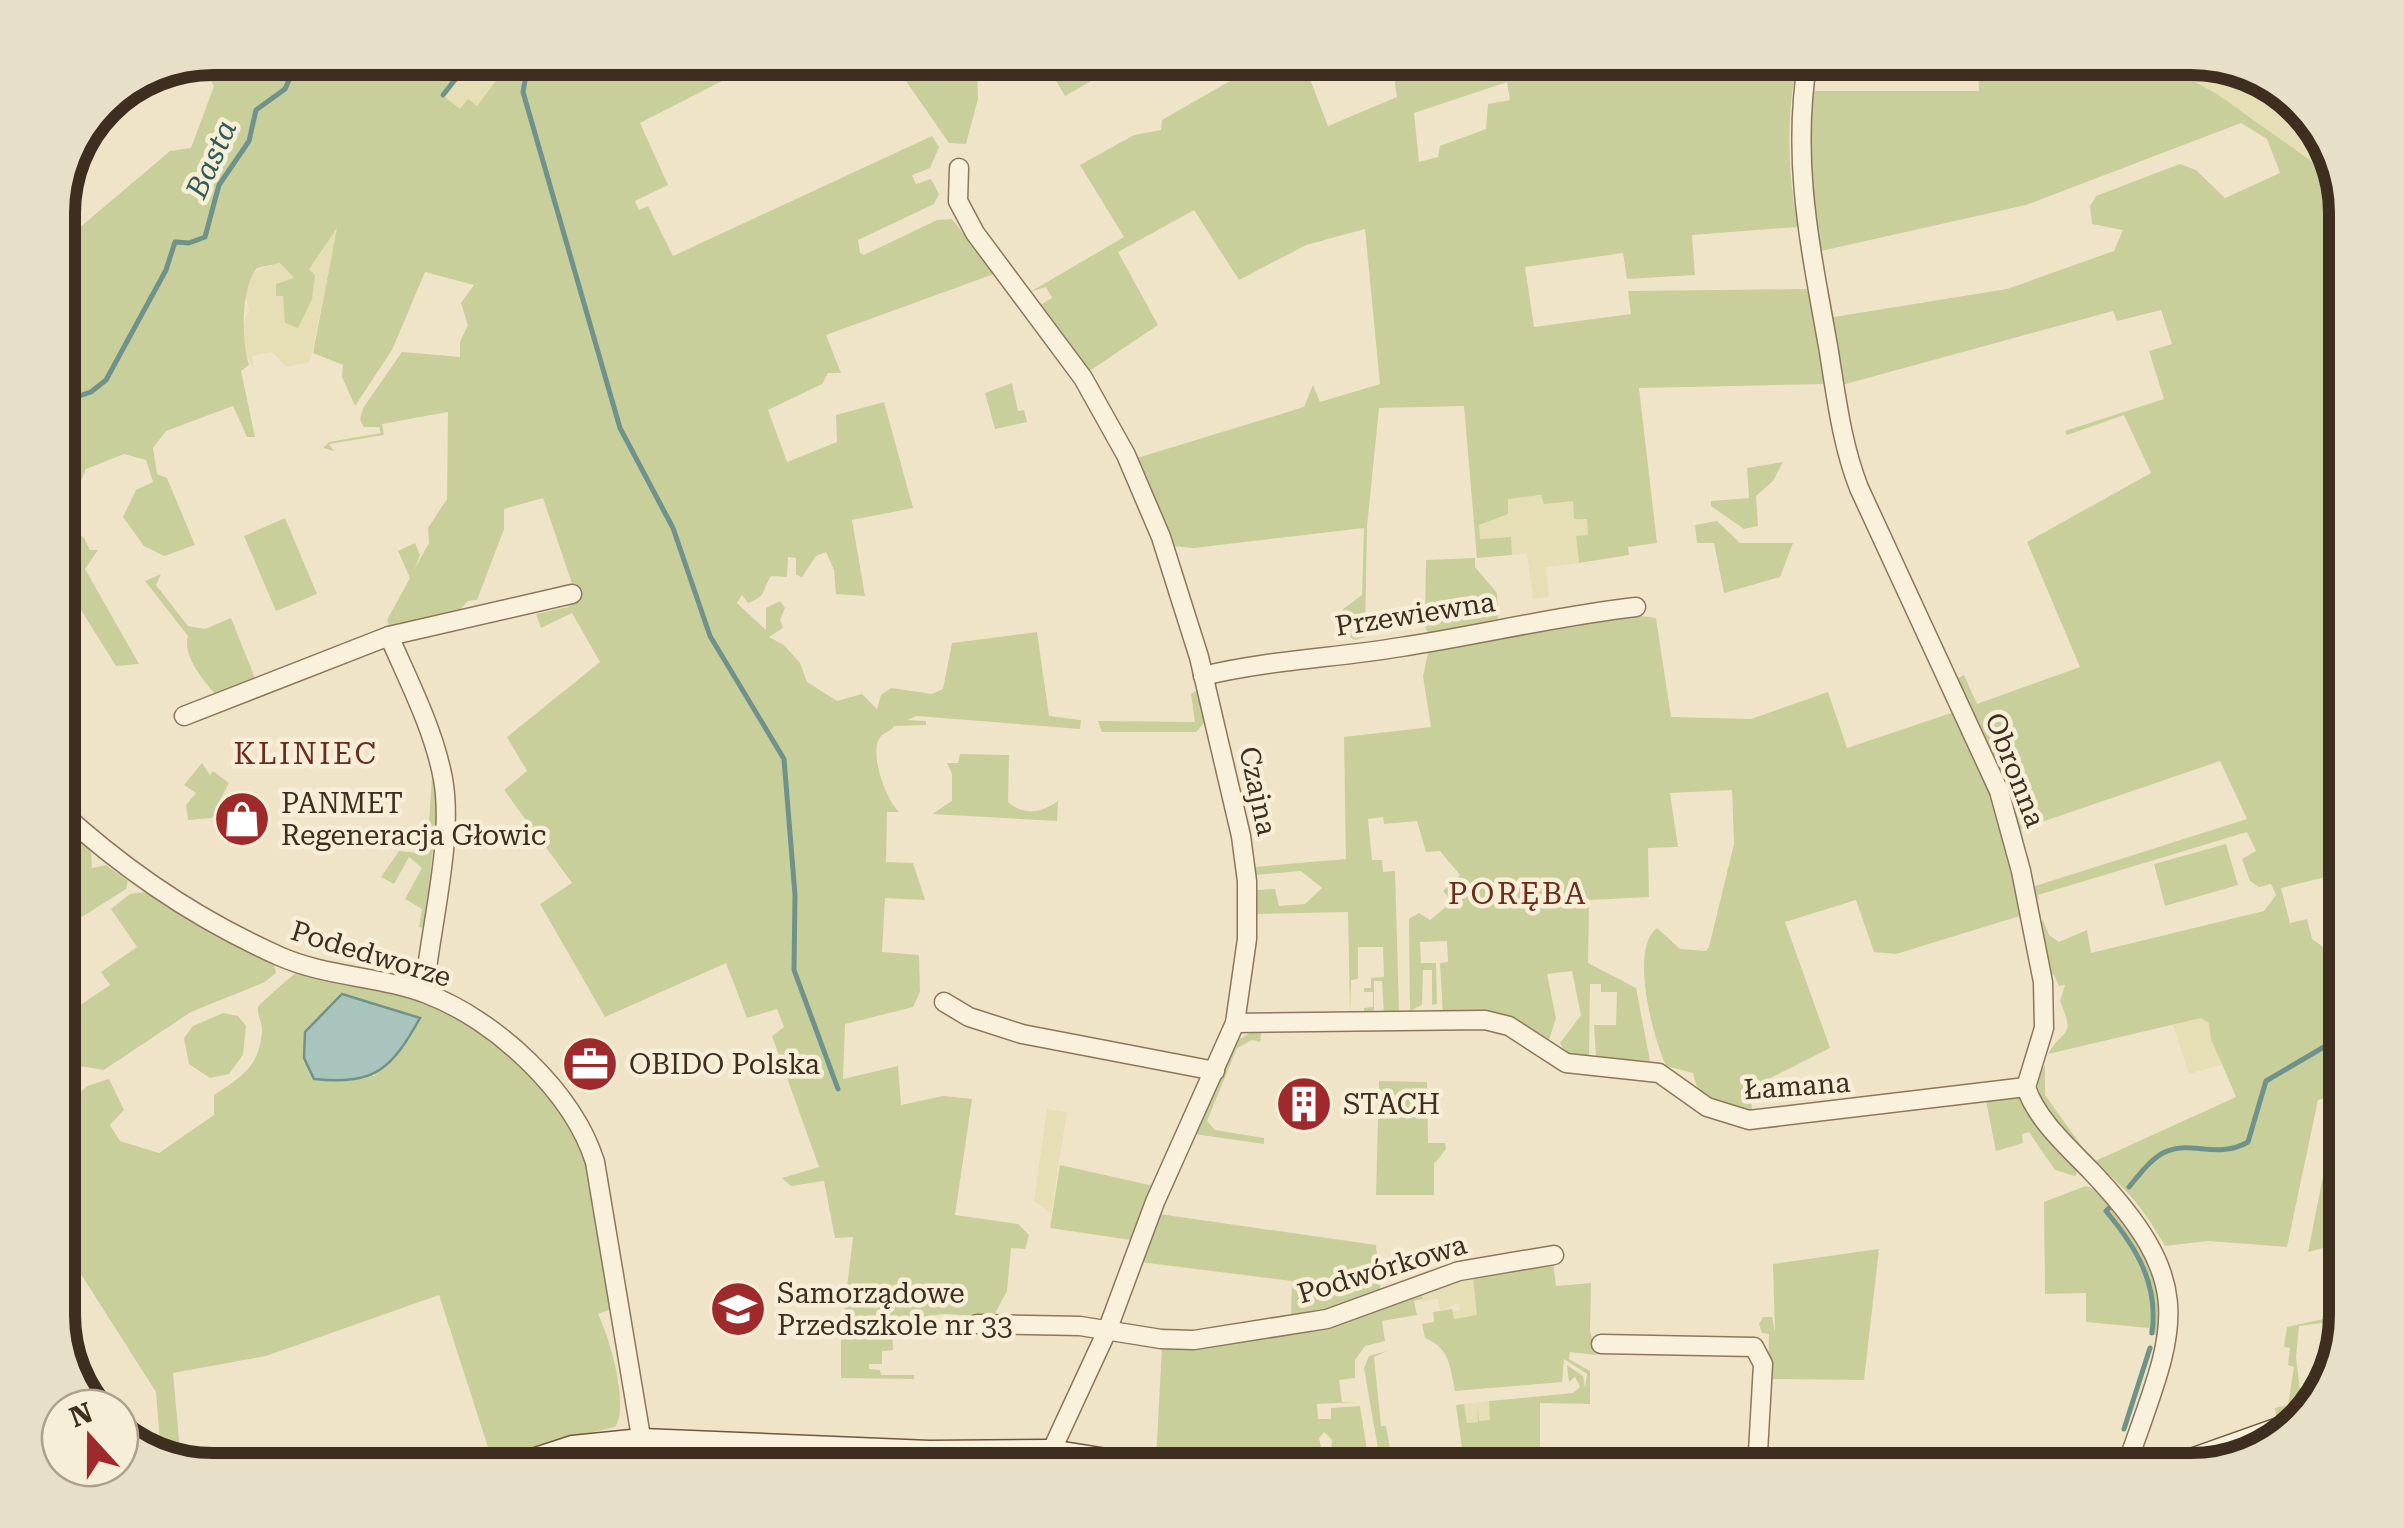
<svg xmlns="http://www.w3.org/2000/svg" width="2404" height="1528" font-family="'Roboto Serif',serif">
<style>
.farmland{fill:#e6deb5}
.green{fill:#c9cf9b;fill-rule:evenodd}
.water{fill:#a9c4bc;stroke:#6f938a;stroke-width:2.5}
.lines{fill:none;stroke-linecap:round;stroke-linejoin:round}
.stream{stroke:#6f938a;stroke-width:5}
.street-casing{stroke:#8d765c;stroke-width:21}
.secondary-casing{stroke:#6f573f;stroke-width:31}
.street{stroke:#faf1dc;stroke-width:18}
.secondary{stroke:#faf1dc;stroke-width:28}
.labels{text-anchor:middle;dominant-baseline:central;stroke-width:9;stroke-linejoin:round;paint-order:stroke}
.street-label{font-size:28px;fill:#3d2e20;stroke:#f7eed8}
.poi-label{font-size:28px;fill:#3d2e20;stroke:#f7eed8;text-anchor:start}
.water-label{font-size:30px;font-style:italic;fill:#2f5d5a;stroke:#f7eed8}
.neighbourhood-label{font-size:30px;letter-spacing:2.5px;fill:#6b2e1e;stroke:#f7eed8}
.rim{fill:none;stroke:#3d2e20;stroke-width:12}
</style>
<rect width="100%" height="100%" fill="#f0e4c8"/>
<g class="farmland">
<polygon points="470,58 513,58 477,106 460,110 441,95"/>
<polygon points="2152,58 2191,58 2277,83 2326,136 2337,173 2328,173 2217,94"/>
<polygon points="338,225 310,362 286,367 272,352 252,356 254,370 244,350 243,324 249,310 245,292 253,272 280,262"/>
<polygon points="1542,495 1573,501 1575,519 1587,518 1588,536 1576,537 1579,563 1546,567 1549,597 1533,599 1527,554 1512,555 1510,537 1480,539 1479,525 1508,514 1507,499"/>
<polygon points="2201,1018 2209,1022 2221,1065 2189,1074 2173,1025"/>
<polygon points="1047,1109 1067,1112 1051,1213 1034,1201"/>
<polygon points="1473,1276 1478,1315 1453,1319 1452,1312 1460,1310 1459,1303 1440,1311 1438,1299 1423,1301 1421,1293"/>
<polygon points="1489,1401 1491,1421 1496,1454 1486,1454 1471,1442 1469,1425 1487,1421 1467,1423 1464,1404"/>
</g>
<g class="green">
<path d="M213,58H470L441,94L460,109L468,99L477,106L513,58H767L640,123L668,185L635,201L639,210L648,206L673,256L932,136L939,147L930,168L912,175L916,184L931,179L939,194L934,204L858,240L860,253L864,255L937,220L952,219L994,274L826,335L841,373H828L822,384L768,410L787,462L837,442L836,415L884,402L913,508L852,520L865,596L836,594L834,570L826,552L816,556L802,577L796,575V558L788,557L787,577L771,576C762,590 767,596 748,603L742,595L737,603L766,630V608L780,601L785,608L780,620L783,628L769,637L784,645L800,663L807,682L837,701L862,694L877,709L881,695L891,688L932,694L943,689L952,643L1037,632L1049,716L1081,720L1080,729L917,716L907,720L926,721V725L894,726C891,731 886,732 882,735C867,749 885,798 899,812H887L886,862L913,863L925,900L885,898L882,952L919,955L920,992L913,1007L845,1024L843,1079L898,1066L901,1105L943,1096L972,1099L955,1215L1018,1224L1029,1235L1025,1249L1011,1248L1007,1291L993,1317L945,1314L892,1320L893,1350L882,1351V1364H869V1369L880,1370L881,1375H914V1379L841,1378V1337L853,1237L835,1238L824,1181L791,1186L782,1178L819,1167L772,1036L784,1027L777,1009L747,1018L726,963L605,1017L540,904L572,883L504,790L527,771L507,737L600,662L572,613L541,628L536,614L568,607L577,598L543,498L504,509V529L477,600L468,601L455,615L391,630L387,620L410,578L398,551L415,543L420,555L415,568L429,543L428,528L447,499L448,412L382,424L384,435L329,444L334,451L323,448L329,442L381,433L379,427H364L360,420L363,408L402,352L460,357V342L468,325L461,303L474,285L425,272L392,350L355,406L342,377L343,365L313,353L337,228L309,269L315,275L312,299L298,328L285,323L283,296H276V284L294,278L280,263L257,268C241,287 241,341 249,365L241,371L255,437H247L233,406L166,431L153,448L157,474L167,478L195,545L164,556L144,546L123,517L136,490L153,482L146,460L124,454L86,469L66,516L77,538L83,536L90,550H98L85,569L139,664L116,666L66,586L58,593V304L76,294L58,273V246L170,151L191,148L214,86L200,63Z"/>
<polygon points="890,58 977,58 978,99 966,144 949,143"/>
<polygon points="1043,58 1131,58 1065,96"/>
<path d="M1270,58H1302L1328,126L1397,97L1391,58H1798C1786,114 1787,170 1798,227L1692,235L1695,275L1627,279L1623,253L1525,267L1534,327L1631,314L1628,291L1810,289L1826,384L1639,388L1657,543L1628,547L1629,555L1579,563L1576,536L1588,535L1587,519H1574L1573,501L1544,504L1541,495L1508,499V514L1479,525L1480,539L1511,537L1512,555L1477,558L1464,406L1379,408L1367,527L1365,637L1355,640L1350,637L1352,621L1342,610L1362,595L1364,528L1194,548L1172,546L1137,458L1304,407L1313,385L1320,402L1380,384L1365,229L1306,245L1239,280L1194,210L1118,252L1158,325L1088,372L1040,305L1052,298L1046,287L1030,292L1124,237L1080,165L1134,135L1161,130L1162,120ZM1507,82L1510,100L1488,104L1486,129L1440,146L1438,157L1419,162L1414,113Z"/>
<path d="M1813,58H1818L1811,91H1979L1978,58H2152L2217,94L2328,173H2337L2346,203V872L2281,888L2290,923L2307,919L2312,939L2326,949L2346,945V1092L2318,1100L2287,1247L2209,1241L2165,1246C2153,1225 2140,1205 2123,1188C2089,1154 2044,1129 2036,1078L2045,1065V1095L2093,1162L2236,1097L2211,1039L2209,1023L2201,1018L2048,1054C2064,1027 2076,1038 2060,1001L2065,985L2059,986L2054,975L2048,974L2039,922L2043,920L2049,935L2059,942L2087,930L2091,953L2264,911L2276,895L2271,884L2259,887L2250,881L2242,859L2256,851L2247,832L2038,895L2039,901L2032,887L2247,819L2220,761L2021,829L2028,860L2021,857L1954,680L1964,675L1977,704L2080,667L2027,542L2151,473L2124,415L2067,435L2065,431L2164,399L2149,351L2172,344L2161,310L2117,321L2113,311L1842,385L1821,271L1824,267L1834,317L2007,289L2114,251L2123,230L2092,224L2090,206L2096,196L2180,164L2196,170L2225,198L2280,173L2267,139L2241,123L2026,205L1821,251L1805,132Z"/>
<polygon points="1012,383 1018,411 1024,410 1027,422 995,429 985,393"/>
<polygon points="1783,462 1773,481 1756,496 1758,526 1744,529 1711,506 1711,501 1749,498 1747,468"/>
<polygon points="285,518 317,594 276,611 244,536"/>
<polygon points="1717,521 1740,543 1793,543 1780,577 1724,593 1714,543 1697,543 1695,525"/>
<polygon points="1475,558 1475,567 1497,593 1498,619 1494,624 1429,635 1425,627 1426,560"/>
<path d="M161,574L156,585L188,626L205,629L231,618L257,683L217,696C205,682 182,657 188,636L145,581Z"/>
<path d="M1621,613L1656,618L1671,717L1751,719L1828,692L1847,748L1957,711C1989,777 2006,845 2020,916L1896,954L1874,952L1856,900L1785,922L1830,1048L1749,1089L1753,1115C1721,1106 1700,1109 1693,1073L1666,1066C1653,1037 1629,949 1657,928L1680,949L1706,951L1709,947L1734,844L1732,790L1670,793L1678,847L1648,848L1649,897L1589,900L1588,963L1636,988L1650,1061L1596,1059L1594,1025H1616L1617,992H1601V984H1590L1589,1059L1567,1055L1560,1043L1581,1015L1572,971L1547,974L1556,1018L1549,1040L1443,1014L1440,963L1448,962L1447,941L1420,942L1421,963H1436L1437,1004L1432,1005V970H1423L1422,1005L1410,1011L1409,919L1419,913L1430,920L1452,902L1443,891L1460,875L1440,851L1426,852L1417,821L1384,824L1383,817L1368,819L1372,860H1382L1383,872L1395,871L1399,1010L1384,1014L1382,981H1374V1010L1364,1015V1008L1373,1007V992H1364V988H1371V978L1384,977L1383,947H1358V979L1351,980L1350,1015L1348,912L1256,914L1255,890L1275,889L1279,906L1305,904L1322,888L1301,871L1255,875L1254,867L1346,859L1344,737L1431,727L1423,676L1429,649Z"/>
<polygon points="1198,689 1205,722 1196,732 1102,732 1098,721 1195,722 1191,694"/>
<path d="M960,754L1009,755L1008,802C1024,816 1042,813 1058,801L1057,821L932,814L952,801V774L947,763H958Z"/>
<polygon points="202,763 210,775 213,771 229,783 220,800 223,808 211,818 188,820 186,805 196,793 184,785"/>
<polygon points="432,776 435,777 438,807 424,928 419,927 422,909 405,899 422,868 409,857 394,884 381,877 399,851 427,854"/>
<polygon points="58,819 91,851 92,868 106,865 128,881 126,889 58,932 58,854 75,843 58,827"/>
<polygon points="2226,844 2238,885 2165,906 2154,864"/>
<polygon points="147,892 274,964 276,973 265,982 191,1012 104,1070 67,1064 58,1049 58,1020 110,985 101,972 137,947 111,909 130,894"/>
<path d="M297,972C343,983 396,988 438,1007C489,1030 567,1105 586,1158C602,1203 603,1260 611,1309L598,1314C609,1336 630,1406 615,1427L539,1445L493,1463L439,1295L266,1356L173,1373L181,1461L161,1455L156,1392L58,1238V1105L66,1106L87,1086L109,1079L124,1110L110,1125L120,1141L159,1153L214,1115V1095C242,1077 260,1066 262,1030C262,1022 257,1014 258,1007C259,1004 293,975 297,972ZM341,995L375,1077L305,1032Z"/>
<polygon points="223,1013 238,1016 246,1026 243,1055 229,1074 210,1078 189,1064 184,1038 193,1026"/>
<polygon points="1250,1033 1261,1033 1260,1042 1252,1040 1237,1048 1207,1121 1215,1130 1264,1138 1264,1144 1194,1134 1236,1041"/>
<polygon points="1379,1081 1427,1082 1428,1143 1445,1143 1446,1149 1434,1164 1434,1195 1376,1195"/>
<polygon points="2019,1089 2078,1170 2075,1176 2055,1170 2029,1132 2022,1134 2023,1143 1996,1151 1986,1101 1971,1104"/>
<polygon points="1060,1165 1154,1186 1131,1240 1050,1228"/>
<polygon points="2340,1167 2346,1189 2346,1242 2308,1252 2324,1171"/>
<path d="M2086,1186C2130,1200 2171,1293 2157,1335H2149V1328L2086,1322V1293L2045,1294L2044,1202Z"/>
<polygon points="1159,1214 1376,1245 1381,1294 1291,1321 1292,1281 1140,1262"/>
<polygon points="1879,1249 1864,1380 1768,1379 1769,1334 1762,1333 1759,1324 1763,1317 1772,1317 1775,1333 1773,1264"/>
<path d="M1553,1262L1556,1286L1591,1283L1590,1331L1596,1355L1570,1352L1569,1359L1590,1371V1404L1540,1403V1470H1482L1462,1448L1456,1405L1464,1404L1467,1423L1478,1422L1477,1406L1479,1421L1490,1420L1489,1401L1573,1393L1580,1387L1575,1377L1569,1382L1567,1365L1583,1376L1585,1388L1587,1374L1564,1359L1562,1382L1455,1391C1450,1367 1450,1348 1425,1338L1422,1324L1434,1322L1433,1312L1452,1309L1454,1319L1477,1315L1473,1277Z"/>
<polygon points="1421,1293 1423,1299 1414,1301 1417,1315 1382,1321 1385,1341 1365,1346 1355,1360 1355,1378 1339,1380 1342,1402 1358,1402 1317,1404 1318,1419 1331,1419 1331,1408 1360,1406 1369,1463 1329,1465 1332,1440 1324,1432 1319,1438 1326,1468 1371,1470 1196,1470 1156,1459 1162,1347 1337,1326"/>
<polygon points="2346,1314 2345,1320 2299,1326 2296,1357 2302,1407 2307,1409 2277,1420 2275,1408 2288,1405 2294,1367 2288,1365 2290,1348 2284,1347 2287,1327"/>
<polygon points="1387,1351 1374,1357 1381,1426 1386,1426 1393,1465 1381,1466 1364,1368 1369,1356"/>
</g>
<path class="water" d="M342,994L420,1018C391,1070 375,1085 314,1079L304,1058L305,1032Z"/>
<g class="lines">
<g class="stream">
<polyline points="529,58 523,92 620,428 673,528 710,636 784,759 795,895 794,970 838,1089"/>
<polyline points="443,95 472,58"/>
<polyline points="58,403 91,392 106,380 166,270 175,242 189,243 205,237 219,185 249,141 256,110 285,89 299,58"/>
<path d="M2129,1187C2139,1175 2150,1160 2163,1153C2189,1139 2217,1160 2248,1142L2266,1081L2346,1034"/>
<path d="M2110,1207L2106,1211C2136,1247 2159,1284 2152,1333"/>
<polyline points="2124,1429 2150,1348"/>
<polyline points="2112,1470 2117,1455"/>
</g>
<g class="street-casing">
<g id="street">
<path d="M1808,58C1791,160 1810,245 1828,346C1836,394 1841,442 1859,488L1999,791L2021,871L2043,982L2044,1028L2026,1087C2036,1119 2068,1147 2091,1171C2204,1290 2173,1330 2125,1470"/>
<polyline points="959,168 958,201 975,233 1083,378 1126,455 1161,537 1199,657 1241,836 1247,881 1247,939 1235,1023 1155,1202 1107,1331 1050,1454"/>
<path d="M389,636C409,682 434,730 443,779C454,838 430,930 424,992"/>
<path d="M1203,676C1269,660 1335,658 1401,647C1480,635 1556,616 1636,607"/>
<polyline points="184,716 389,636 572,594"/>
<path d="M58,809C124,870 196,919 279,956C326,977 380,976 427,994C496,1020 573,1092 595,1162L642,1443"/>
<polyline points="944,1002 969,1017 1022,1034 1215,1071"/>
<polyline points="1235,1023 1485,1020 1509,1026 1566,1063 1659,1073 1707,1107 1749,1120 2026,1087"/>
<polyline points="977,1324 1080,1326 1161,1339 1194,1340 1327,1319 1459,1271 1554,1255"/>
<polyline points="1601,1344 1754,1347 1763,1364 1757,1470"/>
</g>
</g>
<g class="secondary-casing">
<g id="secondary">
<polyline points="512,1470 573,1450 642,1443 929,1455 1050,1454 1150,1470"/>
<polyline points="2172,1470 2293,1427"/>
</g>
</g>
<use href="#street" class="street"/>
<use href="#secondary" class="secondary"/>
</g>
<defs>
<g id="shop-disc" transform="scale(2.875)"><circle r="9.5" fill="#9e2a2b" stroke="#f7eed8"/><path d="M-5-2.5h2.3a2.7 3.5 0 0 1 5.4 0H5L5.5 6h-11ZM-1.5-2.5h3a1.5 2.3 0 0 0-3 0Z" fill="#fff"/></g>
<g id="office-disc" transform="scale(2.875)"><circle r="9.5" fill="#9e2a2b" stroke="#f7eed8"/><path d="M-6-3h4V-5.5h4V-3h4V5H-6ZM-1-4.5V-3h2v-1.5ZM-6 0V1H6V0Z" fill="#fff"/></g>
<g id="building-disc" transform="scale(2.875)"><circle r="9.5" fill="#9e2a2b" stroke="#f7eed8"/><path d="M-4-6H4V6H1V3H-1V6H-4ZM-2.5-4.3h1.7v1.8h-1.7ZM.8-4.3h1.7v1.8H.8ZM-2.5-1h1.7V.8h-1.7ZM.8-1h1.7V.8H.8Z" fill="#fff"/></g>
<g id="school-disc" transform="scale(2.875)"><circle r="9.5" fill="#9e2a2b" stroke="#f7eed8"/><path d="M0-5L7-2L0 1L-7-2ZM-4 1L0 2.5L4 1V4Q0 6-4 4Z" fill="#fff"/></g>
</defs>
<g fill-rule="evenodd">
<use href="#shop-disc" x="242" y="819"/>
<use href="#office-disc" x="590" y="1064"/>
<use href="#building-disc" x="1304" y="1104"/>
<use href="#school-disc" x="738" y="1309"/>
</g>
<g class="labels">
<g class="street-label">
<text transform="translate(1415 614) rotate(-9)">Przewiewna</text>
<text transform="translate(2015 770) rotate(69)">Obronna</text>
<text transform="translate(1258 791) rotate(78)">Czajna</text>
<text transform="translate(371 954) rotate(17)">Podedworze</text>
<text transform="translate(1797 1086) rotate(-4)">Łamana</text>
<text transform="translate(1382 1269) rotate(-17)">Podwórkowa</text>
</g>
<g class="poi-label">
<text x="281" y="803">PANMET<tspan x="281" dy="32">Regeneracja Głowic</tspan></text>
<text x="629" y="1064">OBIDO Polska</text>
<text x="1343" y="1104">STACH</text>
<text x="777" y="1293">Samorządowe<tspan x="777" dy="32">Przedszkole nr 33</tspan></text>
</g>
<g class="water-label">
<text transform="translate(211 159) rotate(-66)">Basta</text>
</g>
<g class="neighbourhood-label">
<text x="306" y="753">KLINIEC</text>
<text x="1518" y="893">PORĘBA</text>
</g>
</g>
<path d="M0 0H2404V1528H0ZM213 75H2191A138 138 0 0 1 2329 213V1315A138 138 0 0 1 2191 1453H213A138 138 0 0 1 75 1315V213A138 138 0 0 1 213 75Z" fill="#e8dfc9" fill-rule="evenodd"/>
<path class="rim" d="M213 75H2191A138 138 0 0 1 2329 213V1315A138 138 0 0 1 2191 1453H213A138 138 0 0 1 75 1315V213A138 138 0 0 1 213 75Z"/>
<g transform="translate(90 1438) rotate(339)"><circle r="48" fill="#f7eed8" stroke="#ada18e" stroke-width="2.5"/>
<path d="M0-8L18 38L0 25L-18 38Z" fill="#9e2a2b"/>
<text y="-15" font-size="28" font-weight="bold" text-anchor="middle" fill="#3d2e20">N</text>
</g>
</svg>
